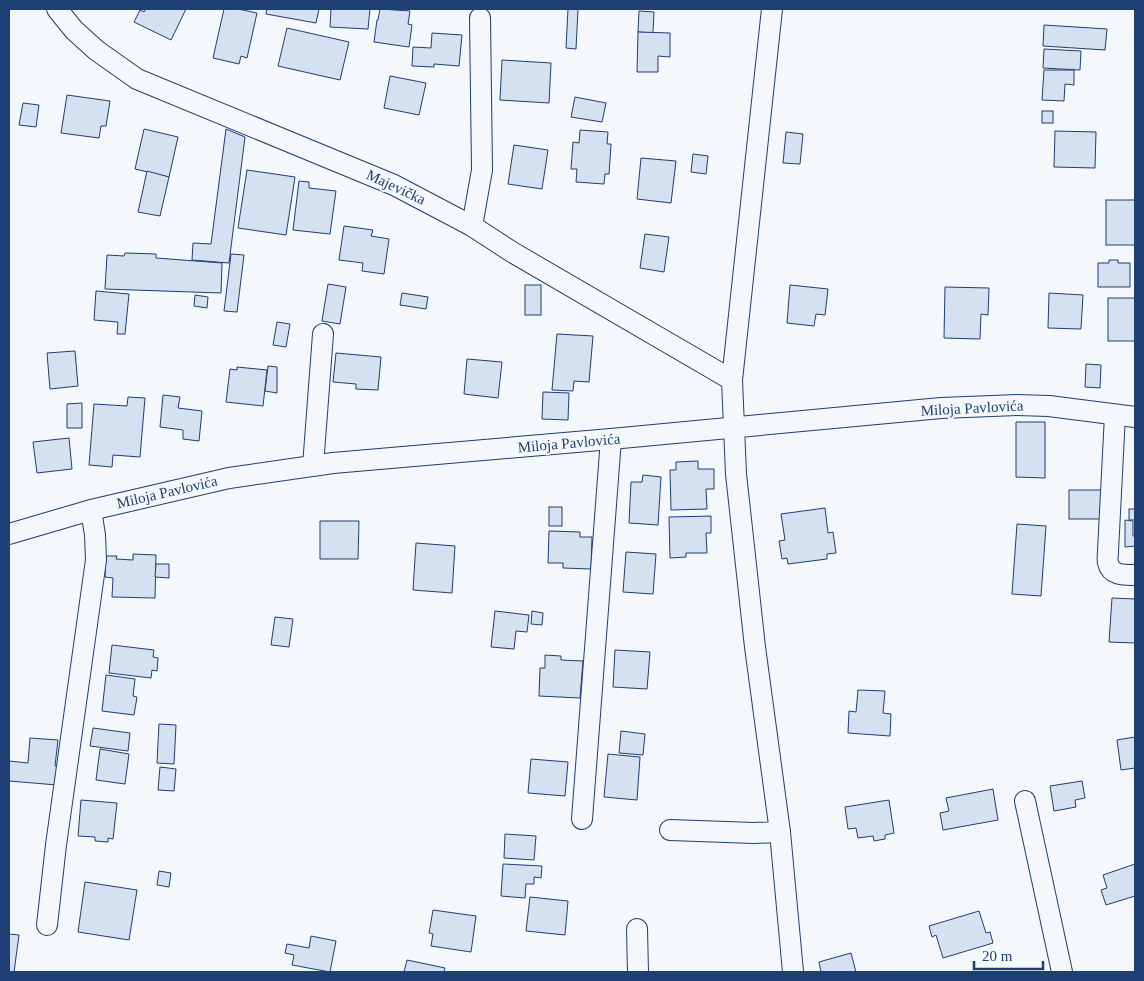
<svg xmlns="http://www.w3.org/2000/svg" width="1144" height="981" font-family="'Times New Roman',serif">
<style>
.building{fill:#d5e0f0;stroke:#1d3f73}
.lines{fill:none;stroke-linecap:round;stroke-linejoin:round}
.street-casing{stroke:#1d3f73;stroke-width:22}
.street{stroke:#f4f7fb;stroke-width:20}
.labels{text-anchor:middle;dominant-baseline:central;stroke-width:4;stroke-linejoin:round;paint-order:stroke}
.street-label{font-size:15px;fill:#1d3f73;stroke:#f4f7fb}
</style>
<rect width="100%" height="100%" fill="#f4f7fb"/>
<g class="building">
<polygon points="146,9 186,9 171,40 134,22 140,10 144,12"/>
<polygon points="224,9 238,9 257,13 247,58 241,56 239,64 213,58"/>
<polygon points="267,9 319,9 316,23 266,14"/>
<polygon points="331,9 370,9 368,29 330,27"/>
<polygon points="380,9 410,11 408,24 412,25 409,47 374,42 377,20 378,20"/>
<polygon points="568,9 578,9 576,49 566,48"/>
<polygon points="639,11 654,12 653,33 638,32"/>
<polygon points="1044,25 1107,29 1105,50 1043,46"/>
<polygon points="287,28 349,42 340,80 278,66"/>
<polygon points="638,32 670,33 670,57 658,56 658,72 637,72"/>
<polygon points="432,33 462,35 459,66 434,64 434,67 412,66 413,47 431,48"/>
<polygon points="1044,49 1081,51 1080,70 1043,68"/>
<polygon points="502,60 551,63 549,103 500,100"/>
<polygon points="1044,70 1074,70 1074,85 1065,84 1064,101 1042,100"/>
<polygon points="390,76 426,83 419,115 384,108"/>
<polygon points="67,95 110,101 106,126 101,126 99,138 61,133"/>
<polygon points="575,97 606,103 602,122 571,117"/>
<polygon points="23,103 39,105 36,127 19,125"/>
<rect x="1042" y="111" width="11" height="12"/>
<polygon points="144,129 178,137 169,177 135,169"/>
<polygon points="226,129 245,137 229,263 192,260 193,243 211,244"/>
<polygon points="580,130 608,132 607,144 611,144 609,174 605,174 604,184 576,182 577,169 571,169 573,142 579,143"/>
<polygon points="1055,131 1096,132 1095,168 1054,167"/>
<polygon points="786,132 803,134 800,164 783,163"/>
<polygon points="514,145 548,150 542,189 508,184"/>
<polygon points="693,154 708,156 706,174 691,172"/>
<polygon points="641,158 676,161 671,203 637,199"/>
<polygon points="247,170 295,177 286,235 238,228"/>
<polygon points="147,171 169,177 160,216 138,212"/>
<polygon points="299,181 309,182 309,188 336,191 330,234 293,230"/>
<rect x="1106" y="200" width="29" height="45"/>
<polygon points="344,226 373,230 371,236 389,239 384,274 362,271 363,263 339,260"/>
<polygon points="645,234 669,237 664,272 640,268"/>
<polygon points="125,253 156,254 156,258 222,263 221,293 105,289 107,255 124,256"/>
<polygon points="231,254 244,255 237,312 224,311"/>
<polygon points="1109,260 1118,260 1118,263 1130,263 1130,287 1098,287 1098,263 1109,263"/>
<polygon points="328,284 346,287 340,324 322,321"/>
<rect x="525" y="285" width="16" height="30"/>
<polygon points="790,285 828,289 825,315 816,314 814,326 787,323"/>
<polygon points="945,287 989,288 988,315 981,314 980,339 944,338"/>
<polygon points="96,291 129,294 125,334 117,334 118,322 94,320"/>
<polygon points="402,293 428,297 426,309 400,305"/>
<polygon points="1049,293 1083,295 1081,329 1048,328"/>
<polygon points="195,295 208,297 207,308 194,306"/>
<rect x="1108" y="298" width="27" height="43"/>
<polygon points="277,322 290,324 286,347 273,345"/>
<polygon points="557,334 593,336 589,382 574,381 573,391 552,390"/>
<polygon points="75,351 78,386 50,389 47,353"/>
<polygon points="336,353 381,357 378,390 356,389 356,384 333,382"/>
<polygon points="467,359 502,362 498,398 464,394"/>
<polygon points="1086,364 1101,365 1100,388 1085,387"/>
<polygon points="268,366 277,367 277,393 265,391"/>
<polygon points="237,367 267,370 263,406 226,402 230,369 237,370"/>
<polygon points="543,392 569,393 568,420 542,419"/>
<polygon points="163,395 180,397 178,408 202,411 199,441 183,439 183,430 160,427"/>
<polygon points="128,397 145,398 140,457 113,455 112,467 89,465 94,404 127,406"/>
<polygon points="82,403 82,428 67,428 67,404"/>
<polygon points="1016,422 1045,422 1045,478 1016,477"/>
<polygon points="69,438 72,469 37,473 33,442"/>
<polygon points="698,461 698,469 714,469 714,489 706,489 707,509 671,510 670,470 676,470 676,462"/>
<polygon points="643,475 661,477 658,525 629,523 631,482 642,482"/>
<rect x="1069" y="490" width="37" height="29"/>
<rect x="549" y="507" width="13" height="19"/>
<polygon points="825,508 828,533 833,532 836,553 827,554 827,559 788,564 787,558 782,559 779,541 785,540 781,514"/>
<rect x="1129" y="509" width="6" height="11"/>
<polygon points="711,516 711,533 706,533 707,553 686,553 686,557 670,558 669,517"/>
<polygon points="1125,520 1133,521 1133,536 1135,536 1135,546 1125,547"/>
<polygon points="320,521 359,521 358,559 320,559"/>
<polygon points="1017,524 1046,526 1041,596 1012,594"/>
<polygon points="549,531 580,532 580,537 592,537 591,569 563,568 563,563 548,563"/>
<polygon points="416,543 455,546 452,593 413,590"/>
<polygon points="626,552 656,554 653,594 623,592"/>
<polygon points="133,554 156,555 155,598 112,597 113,578 105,577 106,556 117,556 116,559 133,560"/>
<polygon points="156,564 169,564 169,578 155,577"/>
<polygon points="1112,598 1135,599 1135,643 1109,642"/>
<polygon points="495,611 529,615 527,632 516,631 514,649 491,647"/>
<polygon points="532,611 543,613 542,625 531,624"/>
<polygon points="275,617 293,619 289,647 271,645"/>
<polygon points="112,645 154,650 153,657 158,658 157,671 152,670 151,678 109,673"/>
<polygon points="615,650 650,652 647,689 613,687"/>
<polygon points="545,655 561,656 561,660 583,661 580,698 539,696 540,668 545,668"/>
<polygon points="106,675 135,679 133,696 137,697 134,715 102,711"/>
<polygon points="858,690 885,691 883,713 891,714 890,736 848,733 849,711 856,712"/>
<polygon points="159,724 176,725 174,764 157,763"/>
<polygon points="93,728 130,733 128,751 90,746"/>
<polygon points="621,731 645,734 643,755 619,753"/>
<polygon points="1135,737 1135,768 1121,770 1117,740"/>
<polygon points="30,738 58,740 55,766 59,766 57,785 9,781 9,761 28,763"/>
<polygon points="100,749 129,754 125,784 96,780"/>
<polygon points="608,754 640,757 637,800 604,797"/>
<polygon points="531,759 568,762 565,796 528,793"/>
<polygon points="160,767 176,769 174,791 158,790"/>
<polygon points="1082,781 1085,798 1075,800 1076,807 1054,811 1050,786"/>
<polygon points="993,789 998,820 943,830 940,813 949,811 946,798"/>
<polygon points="81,800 117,803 113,839 108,838 108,842 95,841 95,837 78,836"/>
<polygon points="889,800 894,833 885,835 885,839 874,841 873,836 858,838 856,828 848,829 845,807"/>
<polygon points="505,834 536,836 534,860 504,858"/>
<polygon points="503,864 542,866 541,878 534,877 534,884 526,884 525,898 501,896"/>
<polygon points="1135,864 1135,896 1106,905 1101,890 1107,888 1103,875"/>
<polygon points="159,871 171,873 169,887 157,885"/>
<polygon points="85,882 137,890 129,940 78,932"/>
<polygon points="530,897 568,901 565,935 526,931"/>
<polygon points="433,910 476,916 471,952 431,946 433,934 429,933"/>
<polygon points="979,911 986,933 990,932 993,943 943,958 936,935 932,937 929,926"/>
<polygon points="9,934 19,935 14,972 9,972"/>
<polygon points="311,936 336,941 330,972 292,965 294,955 285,953 287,944 309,948"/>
<polygon points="851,953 856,972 821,972 819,962"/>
<polygon points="407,960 445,968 444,972 404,972"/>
</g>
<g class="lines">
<g class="street-casing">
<g id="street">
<polyline points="57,9 74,30 96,50 137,79 394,185 472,226 512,252 732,380"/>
<polyline points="472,226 482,170 480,18"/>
<path d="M1115,415L1108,551C1108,554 1107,560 1108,563C1111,576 1125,575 1135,575"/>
<polyline points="313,466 323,334"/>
<polyline points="9,534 91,510 229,478 333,463 611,439 941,408 1017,405 1049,406 1135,417"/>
<polyline points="1025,801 1062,972"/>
<polyline points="582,819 611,439"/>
<polyline points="670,830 754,833 780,832 755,647 736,474 732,380 772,9"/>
<polyline points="780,832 793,972"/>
<polyline points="47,925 56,845 96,560 95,535 91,510"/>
<polyline points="637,929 638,972"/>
</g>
</g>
<use href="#street" class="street"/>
</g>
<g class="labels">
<g class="street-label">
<text transform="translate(396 187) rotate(25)">Majevička</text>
<text transform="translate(972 408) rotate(-3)">Miloja Pavlovića</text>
<text transform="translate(569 443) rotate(-5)">Miloja Pavlovića</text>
<text transform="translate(167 492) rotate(-13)">Miloja Pavlovića</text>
</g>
</g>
<rect width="1144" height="981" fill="none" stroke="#1d3f73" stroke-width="20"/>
<path d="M974 961v8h69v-8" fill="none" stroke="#1d3f73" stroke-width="2.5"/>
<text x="982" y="961" font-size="15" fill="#1d3f73" stroke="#f4f7fb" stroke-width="4" paint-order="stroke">20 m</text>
</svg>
